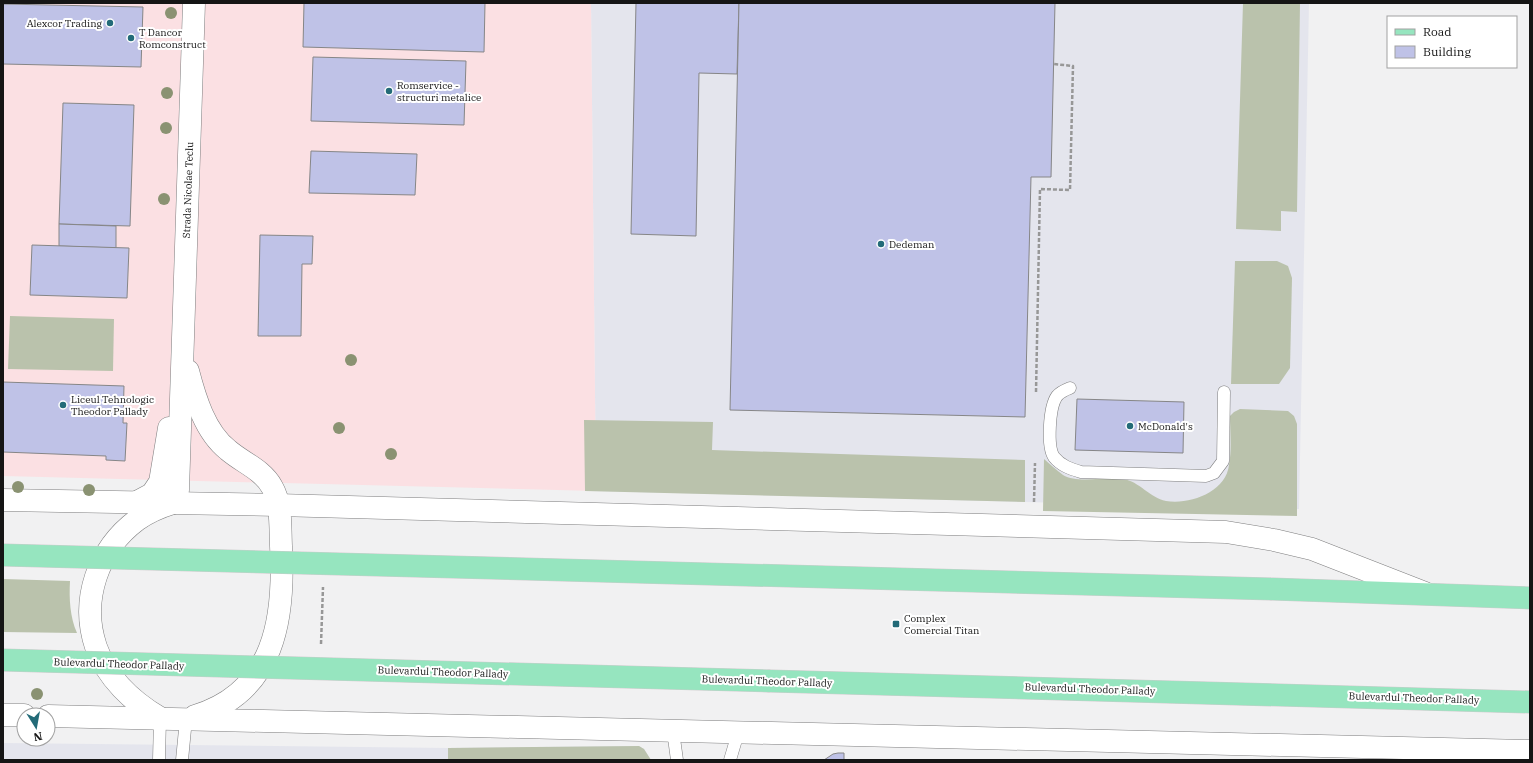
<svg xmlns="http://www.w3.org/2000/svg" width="1533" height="763" font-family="'IBM Plex Serif',serif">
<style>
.built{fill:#e4e5ed}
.industrial{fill:#fbe0e3}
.grass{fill:#bac2ac}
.building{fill:#bfc2e7;stroke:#868687}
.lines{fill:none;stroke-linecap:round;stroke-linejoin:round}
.lane-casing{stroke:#7e7e7f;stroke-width:13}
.secondary-casing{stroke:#7e7e7f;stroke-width:23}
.primary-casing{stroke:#ccc;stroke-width:23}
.path{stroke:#979797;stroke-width:2.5;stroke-dasharray:4 2;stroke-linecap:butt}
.lane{stroke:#fff;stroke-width:12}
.secondary{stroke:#fff;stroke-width:22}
.primary{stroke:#96e5bf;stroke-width:22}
.primary-bridge-casing{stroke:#ccc;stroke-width:23;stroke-linecap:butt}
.primary-bridge{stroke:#96e5bf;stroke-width:22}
.tree{fill:#8a9272}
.poi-dot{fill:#236b78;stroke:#fff;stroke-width:1.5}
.labels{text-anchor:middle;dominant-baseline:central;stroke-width:4;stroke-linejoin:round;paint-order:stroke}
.poi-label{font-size:10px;fill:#151515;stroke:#fff;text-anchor:start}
.street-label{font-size:10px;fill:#151515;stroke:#fff}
</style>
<rect width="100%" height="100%" fill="#f1f1f2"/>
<g class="built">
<polygon points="591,3 1309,3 1299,509 596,491"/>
<polygon points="3,743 448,748 639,746 644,749 651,760 3,760"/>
</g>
<polygon class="industrial" points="3,3 591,3 596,491 3,476"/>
<g class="grass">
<polygon points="1243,3 1300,3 1297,212 1281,211 1281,231 1236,229"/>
<polygon points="1235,261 1277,261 1288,266 1292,278 1290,368 1279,384 1231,384"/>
<polygon points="10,316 114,319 113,371 8,369"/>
<path d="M1240,409L1288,411L1294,416L1297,424V516L1043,511L1044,459C1050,464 1056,470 1063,475C1078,484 1106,476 1123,479C1139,481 1150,498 1166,501C1190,505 1226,492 1229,465C1232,449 1230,432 1230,416L1234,412Z"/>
<polygon points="584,420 713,422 712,450 1025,460 1025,502 585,491"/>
<path d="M3,579L70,581C69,599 70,617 77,633L3,632Z"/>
<polygon points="639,746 644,749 651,760 448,760 448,748"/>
</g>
<g class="building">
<polygon points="304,3 485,3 484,52 303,47"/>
<polygon points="636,3 739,3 737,74 699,73 696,236 631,234"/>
<polygon points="739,3 1055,3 1051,177 1031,177 1025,417 730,410"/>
<polygon points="3,4 143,7 141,67 3,64"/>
<polygon points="313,57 466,61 464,125 311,121"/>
<polygon points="63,103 134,105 130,226 59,224"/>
<polygon points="311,151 417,154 415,195 309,193"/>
<polygon points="59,224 116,226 116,248 59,246"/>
<polygon points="260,235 313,236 312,264 302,264 301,336 258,336"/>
<polygon points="32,245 129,248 127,298 30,295"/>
<polygon points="3,382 124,386 123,423 127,423 125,461 106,460 106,456 3,452"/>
<polygon points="1077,399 1184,402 1183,453 1075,450"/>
<polygon points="838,753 844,753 844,760 824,760 833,754"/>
</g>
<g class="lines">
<g class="lane-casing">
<g id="lane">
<path d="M1070,388C1065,390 1060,392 1057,396C1049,407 1047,447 1054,457C1061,466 1071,469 1081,472L1206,476L1214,473L1223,461L1224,392"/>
<polyline points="673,731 677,760"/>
<polyline points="159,760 160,718"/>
<polyline points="182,760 186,719"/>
<polyline points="730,760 738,733"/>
</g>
</g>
<g class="secondary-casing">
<g id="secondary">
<path d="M188,371C195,398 205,432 228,450C243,463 262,469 272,487C282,504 280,527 281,546C285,618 275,692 195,716"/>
<polyline points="3,500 278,505 1226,532 1274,540 1312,549 1425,593"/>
<polyline points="137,502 152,494 160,482 169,428"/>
<polyline points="3,715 24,715"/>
<polyline points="48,716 1530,751"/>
<path d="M160,718C133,702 107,678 96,647C80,600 98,549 137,520C148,512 160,507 173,503L178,490L194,3"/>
</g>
</g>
<g class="primary-casing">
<g id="primary">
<polyline points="1272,589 1530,598"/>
<polyline points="770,681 1530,702"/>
</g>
</g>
<g class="path">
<polyline points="1036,392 1040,189 1070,190 1073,66 1054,64"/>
<polyline points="1034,502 1035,463"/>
<polyline points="321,644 323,587"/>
</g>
<use href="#lane" class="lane"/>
<use href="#secondary" class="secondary"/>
<use href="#primary" class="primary"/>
<g class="primary-bridge-casing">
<g id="primary-bridge">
<polyline points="3,555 1272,589"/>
<polyline points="3,660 770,681"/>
</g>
</g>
<use href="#primary-bridge" class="primary-bridge"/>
</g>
<g class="tree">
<circle cx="171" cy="13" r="6"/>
<circle cx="167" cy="93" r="6"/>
<circle cx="166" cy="128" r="6"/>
<circle cx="164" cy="199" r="6"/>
<circle cx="351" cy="360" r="6"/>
<circle cx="339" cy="428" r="6"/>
<circle cx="391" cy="454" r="6"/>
<circle cx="18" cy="487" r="6"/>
<circle cx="89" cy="490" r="6"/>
<circle cx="37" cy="694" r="6"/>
</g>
<g class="poi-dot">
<circle cx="110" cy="23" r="4"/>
<circle cx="131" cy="38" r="4"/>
<circle cx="389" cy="91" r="4"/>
<circle cx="881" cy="244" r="4"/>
<circle cx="63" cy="405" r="4"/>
<circle cx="1130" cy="426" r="4"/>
<rect x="892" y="620" width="8" height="8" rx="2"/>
</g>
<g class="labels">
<g class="poi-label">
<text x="102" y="23" text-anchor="end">Alexcor Trading</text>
<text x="139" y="32">T Dancor<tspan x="139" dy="12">Romconstruct</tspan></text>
<text x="397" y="85">Romservice -<tspan x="397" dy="12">structuri metalice</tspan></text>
<text x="889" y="244">Dedeman</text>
<text x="71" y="399">Liceul Tehnologic<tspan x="71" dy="12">Theodor Pallady</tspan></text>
<text x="1138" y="426">McDonald's</text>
<text x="904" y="618">Complex<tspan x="904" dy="12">Comercial Titan</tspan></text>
</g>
<g class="street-label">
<text transform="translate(188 190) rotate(-88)">Strada Nicolae Teclu</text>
<text transform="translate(119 664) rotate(2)">Bulevardul Theodor Pallady</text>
<text transform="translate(443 672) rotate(2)">Bulevardul Theodor Pallady</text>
<text transform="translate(767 681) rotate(2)">Bulevardul Theodor Pallady</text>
<text transform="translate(1090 689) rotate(2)">Bulevardul Theodor Pallady</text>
<text transform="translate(1414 698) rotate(2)">Bulevardul Theodor Pallady</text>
</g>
</g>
<rect width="1533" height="763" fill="none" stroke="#151515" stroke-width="8"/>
<rect x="1387" y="16" width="130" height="52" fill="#ffffff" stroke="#a1a1a1"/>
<rect x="1395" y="29" width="20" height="6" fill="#96e5bf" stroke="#a1a1a1"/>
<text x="1423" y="36" font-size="12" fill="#151515">Road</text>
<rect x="1395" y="46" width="20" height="12" fill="#bfc2e7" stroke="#a1a1a1"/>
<text x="1423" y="56" font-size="12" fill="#151515">Building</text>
<g transform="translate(36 727) rotate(169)"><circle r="19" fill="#ffffff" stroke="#a1a1a1"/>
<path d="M0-3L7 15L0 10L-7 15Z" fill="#236b78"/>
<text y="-6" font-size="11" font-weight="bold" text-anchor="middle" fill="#151515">N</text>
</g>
</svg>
